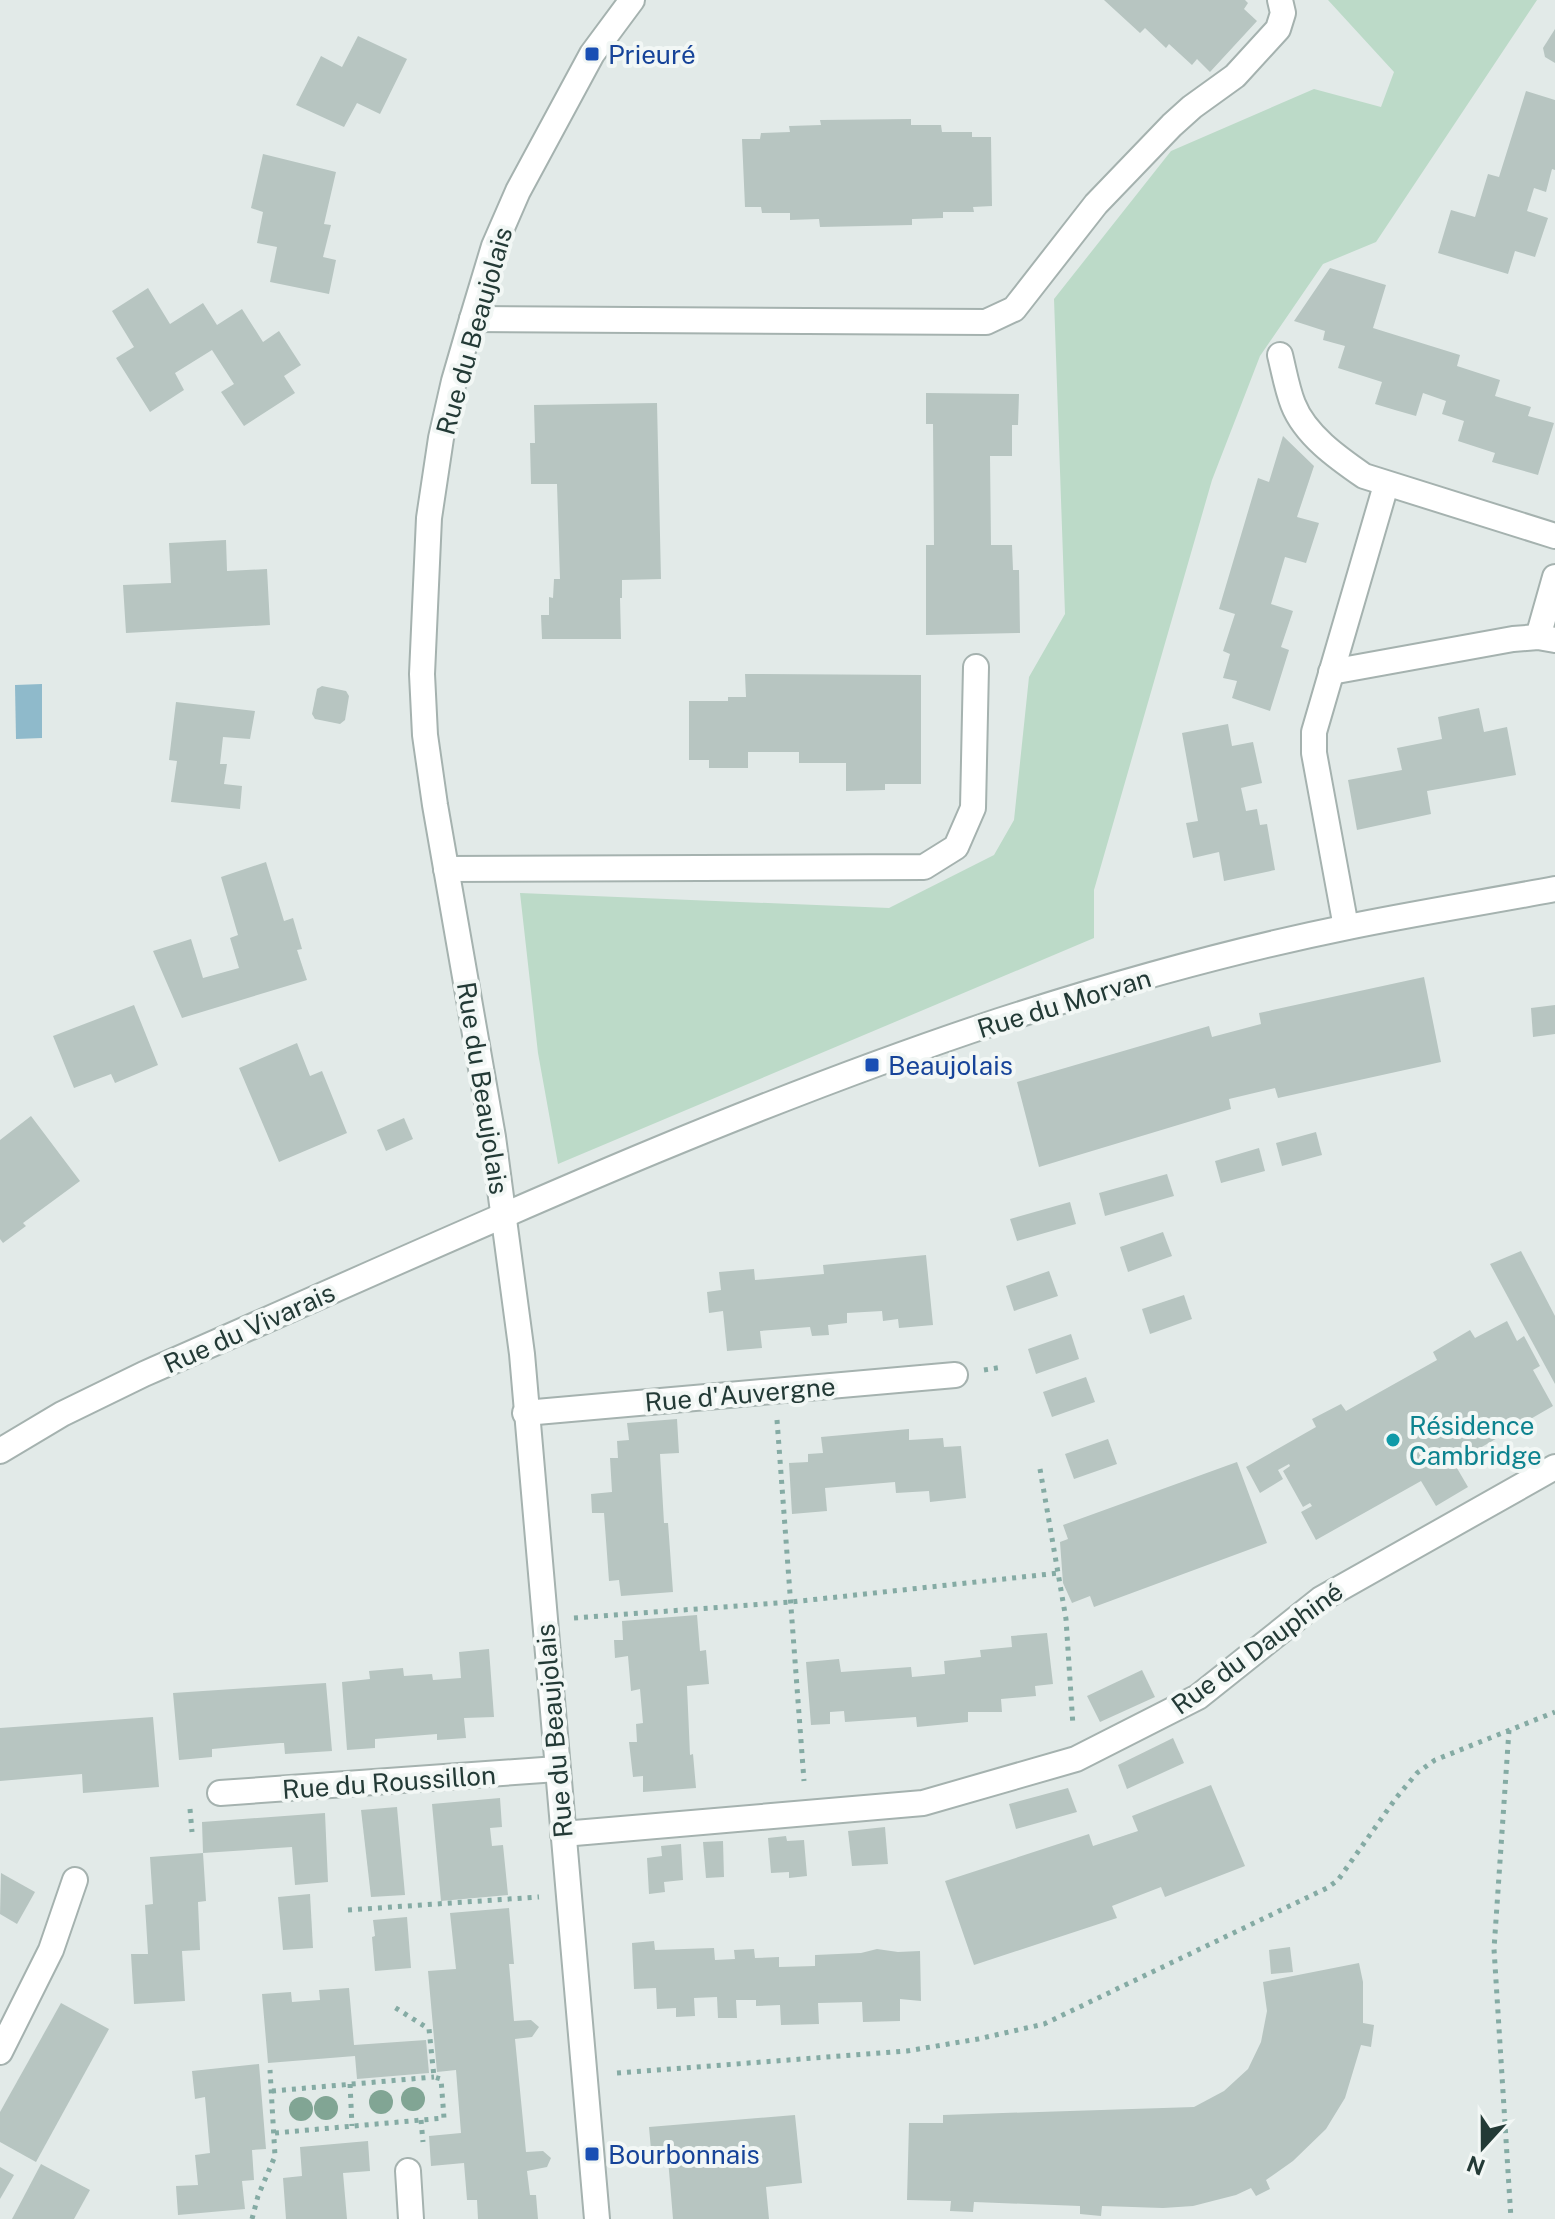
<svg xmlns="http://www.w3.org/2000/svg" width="1555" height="2219" font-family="'Public Sans',sans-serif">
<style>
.green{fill:#bcdac8}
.water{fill:#8fbacb}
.building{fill:#b7c5c1}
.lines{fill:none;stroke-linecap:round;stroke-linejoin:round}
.minor-casing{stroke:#a5b2af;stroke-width:28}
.path{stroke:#85aba4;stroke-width:5;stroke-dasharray:4 6;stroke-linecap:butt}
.minor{stroke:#fff;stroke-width:24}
.tree{fill:#81a594}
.transit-dot{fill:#1a4fb4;stroke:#f2f7f5;stroke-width:3}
.culture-dot{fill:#0f9aa8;stroke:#f2f7f5;stroke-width:3}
.labels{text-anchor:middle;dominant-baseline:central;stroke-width:8;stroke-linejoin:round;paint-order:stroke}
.transit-label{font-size:26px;fill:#164399;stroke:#f2f7f5;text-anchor:start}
.street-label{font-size:26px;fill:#233a36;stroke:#f2f7f5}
.culture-label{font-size:26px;fill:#0d838f;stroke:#f2f7f5;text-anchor:start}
</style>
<rect width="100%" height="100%" fill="#e2eae8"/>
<polygon class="green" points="1328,0 1537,0 1376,242 1323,264 1260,356 1212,480 1094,890 1094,938 558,1164 538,1053 520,893 889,908 994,855 1014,820 1029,677 1065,614 1054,299 1171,151 1314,89 1381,107 1394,72"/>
<polygon class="water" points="42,684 42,738 16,739 15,685"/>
<g class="building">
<polygon points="1104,0 1245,0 1248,3 1244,9 1257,21 1210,72 1197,59 1192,65 1169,44 1166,48 1145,28 1140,33"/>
<polygon points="1555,29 1555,63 1545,57 1543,48"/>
<polygon points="358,36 407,59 380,114 357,103 344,127 296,105 321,56 342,67"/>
<polygon points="1526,91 1555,100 1555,170 1552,169 1546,192 1534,188 1527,211 1548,218 1535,257 1515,251 1508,274 1438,253 1451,210 1475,217 1488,174 1499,177"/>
<polygon points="911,119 911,125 941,125 942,132 972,132 972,137 991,137 992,206 973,207 974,212 943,212 943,218 912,219 912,225 820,227 819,219 790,220 790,213 762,213 761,207 745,207 742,139 760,139 761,133 790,132 789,126 821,125 820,120"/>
<polygon points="263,154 336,172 324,224 331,225 323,257 336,260 329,294 270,282 277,247 257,243 263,212 251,208"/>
<polygon points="1330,268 1386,285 1373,328 1460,355 1457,366 1500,380 1495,396 1531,407 1528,416 1554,423 1538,475 1492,462 1495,453 1458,441 1464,421 1442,414 1446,401 1423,393 1416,416 1395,410 1375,404 1382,382 1338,368 1345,346 1323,340 1325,331 1294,321"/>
<polygon points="148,288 170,324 203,303 217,325 242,309 263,342 279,331 301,365 284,376 295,393 244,426 221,392 234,384 212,350 175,373 184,390 150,412 116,358 134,347 112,311"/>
<polygon points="926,393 1019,394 1018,425 1012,425 1012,456 990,456 991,545 1012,545 1013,570 1019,570 1020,633 926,635 926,545 934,545 933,424 926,424"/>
<polygon points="657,403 661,579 622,580 622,598 620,598 621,639 542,639 541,615 549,615 549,597 553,598 554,579 560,579 557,484 531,484 530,443 535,443 534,405"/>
<polygon points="1283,436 1314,466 1297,517 1319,523 1306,563 1285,557 1271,604 1293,611 1281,647 1289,650 1270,711 1232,698 1237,681 1223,678 1230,654 1223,651 1235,614 1219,609 1258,478 1269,482"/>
<polygon points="226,540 227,571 267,569 270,625 126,633 123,585 171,583 169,543"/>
<polygon points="745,674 921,675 921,784 885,784 885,790 846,791 846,763 799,763 799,752 748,752 748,768 709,768 709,760 689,760 689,701 728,701 728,697 746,697"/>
<polygon points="322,686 346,691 349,696 345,720 340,724 315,719 312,714 317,689"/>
<polygon points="176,702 255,711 250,739 223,737 220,764 227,764 224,784 242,786 240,809 171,802 177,761 169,760"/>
<polygon points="1479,708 1484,732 1507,727 1516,775 1427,791 1431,814 1357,830 1348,780 1402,770 1397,748 1442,739 1438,717"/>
<polygon points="1228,724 1232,746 1253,742 1262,783 1241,788 1246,811 1257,809 1260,825 1267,824 1275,870 1224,881 1219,852 1193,858 1186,823 1198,821 1182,733"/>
<polygon points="266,862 284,921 293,918 302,949 297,950 307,980 182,1018 153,951 191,939 203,978 239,968 230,938 238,935 221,877"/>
<polygon points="1424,977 1441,1062 1278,1098 1275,1088 1229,1099 1231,1109 1039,1167 1017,1082 1209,1026 1212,1037 1261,1024 1259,1013"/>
<polygon points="134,1005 158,1065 115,1083 111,1074 74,1088 53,1036"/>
<polygon points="1555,1005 1555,1034 1533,1037 1531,1008"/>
<polygon points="297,1043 310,1076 322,1071 347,1133 279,1162 239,1068"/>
<polygon points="31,1116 80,1181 23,1223 26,1226 3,1243 0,1239 0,1140"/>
<polygon points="404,1118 413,1139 386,1151 377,1130"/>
<polygon points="1316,1132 1322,1155 1282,1166 1276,1143"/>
<polygon points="1259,1148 1265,1171 1221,1183 1215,1161"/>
<polygon points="1167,1174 1174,1196 1105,1216 1099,1193"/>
<polygon points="1070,1202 1076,1224 1017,1241 1010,1219"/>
<polygon points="1163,1232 1172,1256 1128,1272 1120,1247"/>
<polygon points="1521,1251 1555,1316 1555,1384 1490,1264"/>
<polygon points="926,1255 933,1325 899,1328 898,1319 883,1321 882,1311 847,1313 847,1323 828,1325 829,1335 812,1336 810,1327 760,1331 762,1348 727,1351 723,1311 709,1313 707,1292 721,1290 719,1272 754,1269 755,1280 824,1274 823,1265"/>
<polygon points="1049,1271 1058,1296 1014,1311 1006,1286"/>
<polygon points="1184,1295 1192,1319 1150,1334 1142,1309"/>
<polygon points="1507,1321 1517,1341 1524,1336 1540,1366 1533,1370 1553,1406 1454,1463 1468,1487 1436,1506 1421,1481 1316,1540 1301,1512 1312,1506 1310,1503 1303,1507 1283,1471 1290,1466 1289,1464 1278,1470 1283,1479 1260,1493 1246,1467 1316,1427 1312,1419 1341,1404 1346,1411 1437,1360 1433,1352 1470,1330 1475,1338"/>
<polygon points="1071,1334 1079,1359 1036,1374 1028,1349"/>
<polygon points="1086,1377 1095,1402 1052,1417 1043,1392"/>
<polygon points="677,1419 679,1453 660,1454 664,1523 668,1523 673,1592 621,1596 619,1580 609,1581 604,1513 592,1513 591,1494 612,1492 610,1458 618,1458 617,1441 629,1440 627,1423"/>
<polygon points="909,1429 909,1440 943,1438 944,1447 961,1446 966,1498 930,1502 929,1491 896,1493 895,1482 825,1488 827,1511 792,1514 789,1463 808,1462 808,1454 823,1453 821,1437"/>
<polygon points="1108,1439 1117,1464 1074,1479 1065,1454"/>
<polygon points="1237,1462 1267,1543 1094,1607 1090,1596 1072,1603 1063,1583 1060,1542 1068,1539 1063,1525"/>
<polygon points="697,1615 700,1651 706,1650 709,1684 687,1686 690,1755 693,1754 696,1788 643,1792 643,1776 633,1777 629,1742 637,1742 636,1724 643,1723 640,1689 631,1691 628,1656 615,1658 614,1640 623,1640 622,1621"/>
<polygon points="1047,1633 1053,1684 1035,1686 1036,1696 1001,1699 1002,1712 968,1712 968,1722 917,1727 916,1717 845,1722 844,1711 830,1712 830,1724 811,1725 806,1662 839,1659 841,1672 911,1667 912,1677 945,1674 944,1661 981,1657 980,1650 1012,1647 1011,1636"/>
<polygon points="489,1649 494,1717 464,1718 466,1738 437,1740 437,1734 375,1739 375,1748 347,1750 342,1682 370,1679 369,1671 403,1668 404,1676 432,1674 433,1680 461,1678 459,1652"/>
<polygon points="1142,1670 1155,1697 1100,1722 1087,1696"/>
<polygon points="326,1683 332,1751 285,1754 284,1743 280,1743 212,1749 212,1757 179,1760 173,1693"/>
<polygon points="153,1717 159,1787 83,1793 82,1774 0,1781 0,1728"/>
<polygon points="1173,1738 1184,1763 1127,1789 1118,1765"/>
<polygon points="1211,1785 1245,1866 1165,1897 1161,1887 1112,1906 1117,1918 974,1965 945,1881 1089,1834 1093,1846 1138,1831 1132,1816"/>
<polygon points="1068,1788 1077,1812 1016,1829 1009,1804"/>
<polygon points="500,1798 502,1827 490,1828 492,1846 503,1845 508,1895 441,1901 432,1804"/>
<polygon points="397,1807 405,1895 371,1897 361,1810"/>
<polygon points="325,1813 328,1882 295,1885 292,1847 203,1853 202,1822"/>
<polygon points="885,1827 888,1864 852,1866 848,1831"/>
<polygon points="786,1836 787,1841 804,1840 807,1876 789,1878 789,1872 771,1873 768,1838"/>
<polygon points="723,1841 724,1877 706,1878 703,1842"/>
<polygon points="681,1844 683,1880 664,1882 665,1892 649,1894 647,1858 662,1856 661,1846"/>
<polygon points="203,1853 206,1901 198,1902 200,1950 182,1951 185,2001 134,2004 131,1954 148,1954 145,1905 153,1904 150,1857"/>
<polygon points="1,1873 35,1892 17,1924 0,1914"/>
<polygon points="310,1894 313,1948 283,1950 278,1897"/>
<polygon points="509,1908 514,1964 509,1964 514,2021 531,2020 539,2027 532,2037 515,2039 526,2152 543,2151 551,2158 547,2167 527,2171 530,2195 536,2195 538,2219 478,2219 477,2200 467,2200 464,2163 431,2166 429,2136 461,2133 456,2070 437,2072 428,1971 456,1969 450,1913"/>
<polygon points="407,1917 411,1968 375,1971 372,1937 375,1936 373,1920"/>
<polygon points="654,1941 655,1950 714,1948 715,1960 735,1959 734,1950 754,1949 755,1958 779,1957 779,1967 815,1966 815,1955 861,1953 877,1949 898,1952 920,1951 921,2001 900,1999 900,2021 863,2022 862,2002 818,2003 819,2024 781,2025 780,2005 756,2006 756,2000 736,2000 737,2018 718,2018 717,1997 694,1998 695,2016 676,2017 676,2008 657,2009 656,1988 634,1989 632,1943"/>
<polygon points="1290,1947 1293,1972 1271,1974 1269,1950"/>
<polygon points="1359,1963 1363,1982 1363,2023 1374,2025 1371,2047 1361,2045 1345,2098 1326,2129 1293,2161 1266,2180 1270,2189 1256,2196 1251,2188 1236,2195 1193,2206 1163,2208 1102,2206 1101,2216 1080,2214 1080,2206 974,2202 973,2212 950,2211 951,2201 907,2200 909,2123 943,2123 943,2115 1194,2107 1224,2091 1248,2069 1261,2042 1267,2011 1263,1982"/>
<polygon points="349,1988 354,2045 426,2040 429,2073 357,2079 355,2056 268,2063 262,1994 291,1992 292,2002 320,2000 319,1990"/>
<polygon points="61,2003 109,2029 36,2162 0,2142 0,2112"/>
<polygon points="259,2064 266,2149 252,2150 254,2180 242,2181 245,2209 178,2215 176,2186 198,2185 195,2155 210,2153 205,2097 195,2099 192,2071"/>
<polygon points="795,2115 802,2183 766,2187 769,2219 673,2219 668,2159 652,2161 649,2127"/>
<polygon points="368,2141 370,2171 343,2173 347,2219 286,2219 283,2178 302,2176 300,2147"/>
<polygon points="41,2164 90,2190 74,2219 12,2219"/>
<polygon points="0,2167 14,2175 0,2199"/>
</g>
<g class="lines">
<g class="minor-casing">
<g id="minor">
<polyline points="472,319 986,322 1014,309 1096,204 1172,125 1192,107 1235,76 1278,29 1283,13 1280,0"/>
<path d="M1280,355C1284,371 1287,389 1293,404C1305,435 1338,458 1364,476L1555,536"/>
<polyline points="1538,637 1555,577"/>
<polyline points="1331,672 1513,639 1538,637 1555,640"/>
<polyline points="446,869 924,867 956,847 973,808 976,667"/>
<polyline points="1346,927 1314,753 1314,732 1386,485"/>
<polyline points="525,1413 955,1375"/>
<path d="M0,1451L62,1414L144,1374C426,1251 706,1118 999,1021C1113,984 1230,951 1348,927C1416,913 1486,902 1555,889"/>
<polyline points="220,1793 557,1769"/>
<polyline points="563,1834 923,1803 1076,1759 1198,1697 1321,1599 1555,1467"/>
<polyline points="0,2052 51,1950 75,1880"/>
<polyline points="408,2171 411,2219"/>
<polyline points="597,2219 522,1354 493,1137 435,805 425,735 422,674 429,518 441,438 454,381 472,319 494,246 518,191 592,54 632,0"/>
</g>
</g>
<g class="path">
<polyline points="984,1370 1003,1367"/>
<polyline points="777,1420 804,1781"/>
<polyline points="1040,1469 1066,1619 1073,1726"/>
<polyline points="574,1618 791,1602 1059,1573"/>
<polyline points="1509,1730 1494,1949 1511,2219"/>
<polyline points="190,1809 192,1832"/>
<polyline points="348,1910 539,1897"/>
<polyline points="617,2073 907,2051 978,2039 1044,2024 1327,1888 1338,1880 1396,1798 1417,1773 1435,1760 1555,1712"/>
<polyline points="350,2084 352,2126"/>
<polyline points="272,2091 434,2077"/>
<polyline points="421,2120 423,2142"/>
<polyline points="275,2133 444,2118 441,2079 434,2077 429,2029 391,2005"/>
<polyline points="252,2219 258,2196 275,2156 270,2070"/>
</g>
<use href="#minor" class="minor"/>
</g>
<g class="tree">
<circle cx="413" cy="2099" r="12"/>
<circle cx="381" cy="2102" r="12"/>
<circle cx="326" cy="2108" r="12"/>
<circle cx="301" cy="2109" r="12"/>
</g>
<g class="transit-dot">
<rect x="584" y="46" width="16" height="16" rx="4"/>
<rect x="864" y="1057" width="16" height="16" rx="4"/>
<rect x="584" y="2146" width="16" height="16" rx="4"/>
</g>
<circle class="culture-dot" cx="1393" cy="1440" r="8"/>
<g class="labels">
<g class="transit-label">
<text x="608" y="54">Prieuré</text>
<text x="888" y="1065">Beaujolais</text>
<text x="608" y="2154">Bourbonnais</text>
</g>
<g class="street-label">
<text transform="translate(474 331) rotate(-74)">Rue du Beaujolais</text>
<text transform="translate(1064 1003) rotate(-17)">Rue du Morvan</text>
<text transform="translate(483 1088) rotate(81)">Rue du Beaujolais</text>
<text transform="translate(249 1328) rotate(-24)">Rue du Vivarais</text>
<text transform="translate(740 1394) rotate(-5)">Rue d'Auvergne</text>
<text transform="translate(1257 1648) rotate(-36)">Rue du Dauphiné</text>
<text transform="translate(554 1731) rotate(-95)">Rue du Beaujolais</text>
<text transform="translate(389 1782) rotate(-4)">Rue du Roussillon</text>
</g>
<g class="culture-label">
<text x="1409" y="1425">Résidence<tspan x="1409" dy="30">Cambridge</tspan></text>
</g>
</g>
<g transform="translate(1483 2147) rotate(201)" stroke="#f2f7f5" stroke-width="6" paint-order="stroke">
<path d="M0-6L14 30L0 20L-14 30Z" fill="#233a36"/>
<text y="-12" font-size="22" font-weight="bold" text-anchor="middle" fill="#233a36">N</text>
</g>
</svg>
